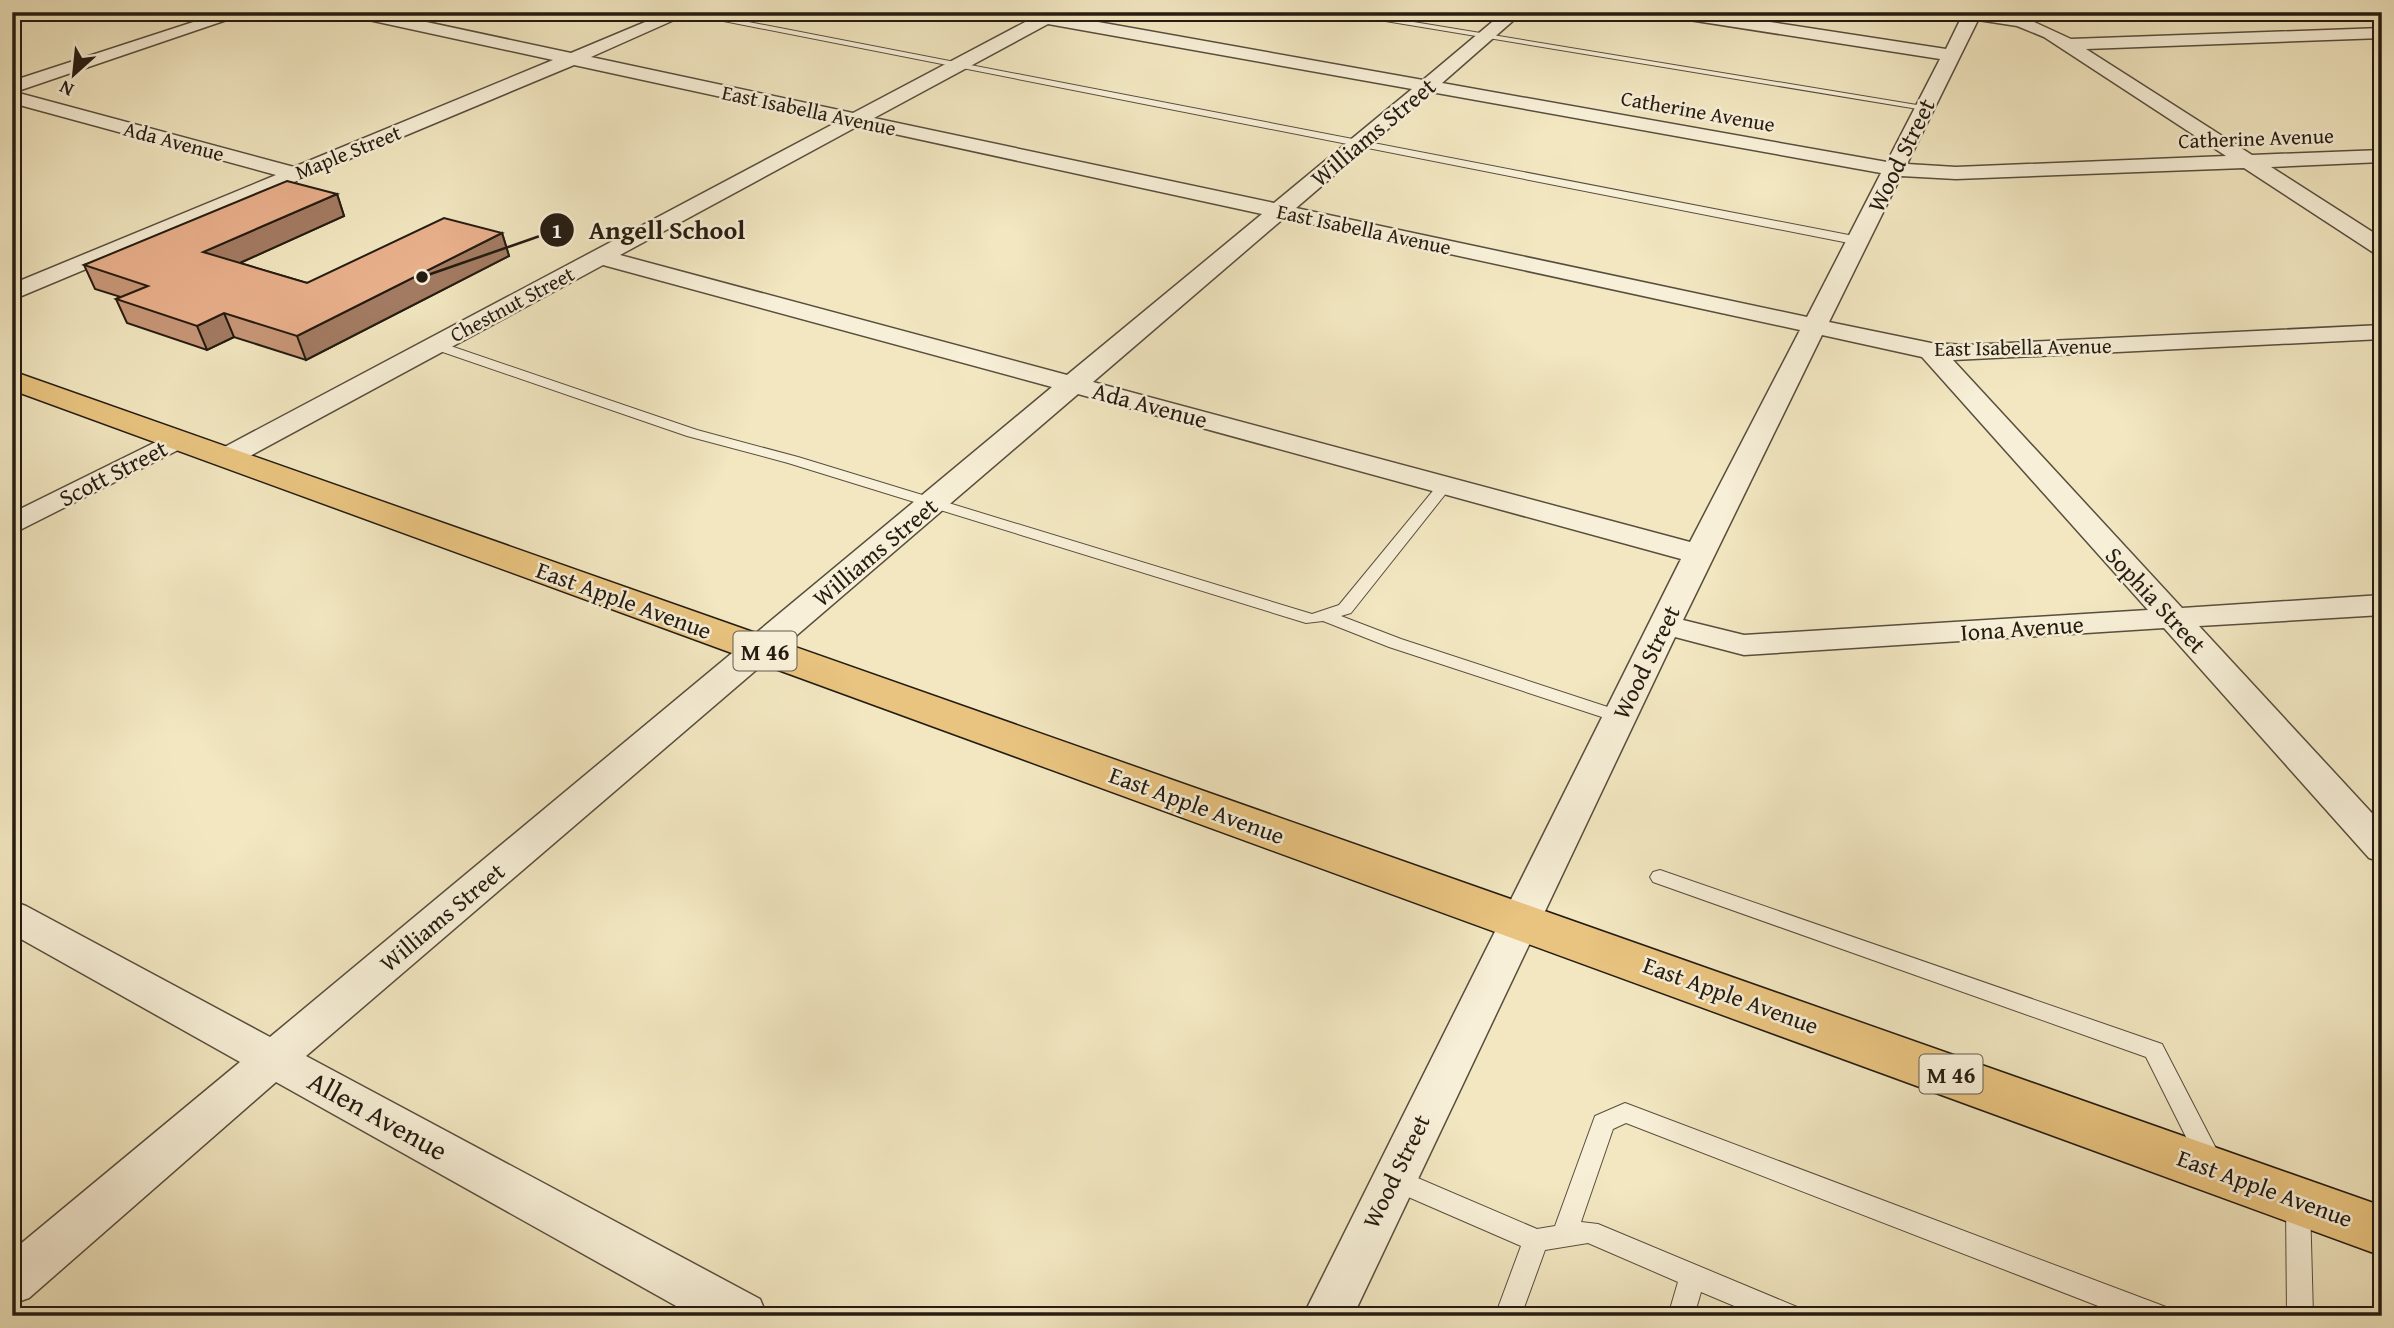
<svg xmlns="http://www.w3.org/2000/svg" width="2394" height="1328" font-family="'Gentium Book Plus',serif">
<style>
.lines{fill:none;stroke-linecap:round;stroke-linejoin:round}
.service-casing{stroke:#584e3d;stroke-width:2}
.minor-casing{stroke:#584e3d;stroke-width:3}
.primary-casing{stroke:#241b11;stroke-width:3}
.service{fill:#f7efd7;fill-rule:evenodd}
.minor{fill:#f7efd7;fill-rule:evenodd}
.primary{fill:#e9c480;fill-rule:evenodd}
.wall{fill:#c89778;stroke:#241b11;stroke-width:2}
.shaded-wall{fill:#a37b62;stroke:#241b11;stroke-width:2}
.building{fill:#e9b08c;stroke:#241b11;stroke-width:2}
.labels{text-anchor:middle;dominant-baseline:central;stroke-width:5;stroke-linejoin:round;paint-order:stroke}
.far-street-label{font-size:21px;fill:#241b11;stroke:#f7efd7}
.shield{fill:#f7efd7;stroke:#635b4c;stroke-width:2}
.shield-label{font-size:23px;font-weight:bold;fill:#241b11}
.street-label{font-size:24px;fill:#241b11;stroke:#f7efd7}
.near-street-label{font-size:28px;fill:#241b11;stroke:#f7efd7}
.leader{fill:none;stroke:#241b11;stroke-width:2.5}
.callout-dot{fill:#241b11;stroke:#f7efd7;stroke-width:2.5}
.mark-label{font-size:21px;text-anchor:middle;font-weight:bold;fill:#fff}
.callout-label{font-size:26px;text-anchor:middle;font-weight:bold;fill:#241b11;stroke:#f7efd7;stroke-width:5;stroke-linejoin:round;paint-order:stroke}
</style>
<rect width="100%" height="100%" fill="#f2e7c1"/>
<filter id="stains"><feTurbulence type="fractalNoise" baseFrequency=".00286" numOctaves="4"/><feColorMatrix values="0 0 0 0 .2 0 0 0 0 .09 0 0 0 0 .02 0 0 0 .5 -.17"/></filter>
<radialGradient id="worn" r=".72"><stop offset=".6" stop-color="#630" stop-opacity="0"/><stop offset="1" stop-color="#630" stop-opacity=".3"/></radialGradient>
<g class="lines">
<g class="service-casing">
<g id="service">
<polygon points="678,12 697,12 1859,237 1865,241 1859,245"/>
<polygon points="1331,12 1353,12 1929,107 1924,110"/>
<polygon points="436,341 697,430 798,457 1312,614 1339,605 1441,481 1451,481 1454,484 1451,487 1351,613 1341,616 1401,639 1626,713 1629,717 1620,723 1614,721 1389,647 1323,621 1306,623 788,463 687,436 431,348 431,342"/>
<polygon points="1660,870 2162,1044 2223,1162 2220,1169 2211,1172 2202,1169 2146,1057 1653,882 1650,877 1653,872"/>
<polygon points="1625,1103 2166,1307 2170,1316 2124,1316 1626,1123 1613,1129 1581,1222 1598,1224 1797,1307 1801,1316 1758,1316 1701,1292 1694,1316 1668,1316 1678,1282 1588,1243 1545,1250 1521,1316 1495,1316 1521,1246 1383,1186 1380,1178 1383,1170 1392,1167 1537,1229 1555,1226 1595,1116"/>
<polygon points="2298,1193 2307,1196 2310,1204 2313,1316 2287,1316 2286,1204 2289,1196"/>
</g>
</g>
<g class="minor-casing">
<g id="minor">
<path d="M224,12H250L15,92L294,167L553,60L355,17L347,12H380L571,53L669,12H692L591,57L853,113L1029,20L1006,16L1004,12H1058L1059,15L1423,80L1504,12H1523L1442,83L1887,162L1940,59L1670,17L1662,12H1705L1946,49L1964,12L2021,16L2071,39L2382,28V38L2086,49L2252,155L2382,150V162L2271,167L2382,238V255L2374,253L2244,168L1956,179L1901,176L1829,322L1931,343L1967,345L2382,325V339L1953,360L2182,608L2382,595V615L2199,626L2382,824V862L2369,858L2164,628L1744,655L1675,637L1353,1316H1303L1681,559L1078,394L306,1056L760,1299L767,1316H694L276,1082L29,1298L12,1304V1251L240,1062L12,934V901L26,906L270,1037L1052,387L603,265L237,463L227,465L217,463L213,457L217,451L837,122L574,65L12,300V284L276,175L12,103V81ZM1978,20L2017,26L2044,37L2226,156L1956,167L1907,164ZM1048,24L1412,89L1274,203L874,118ZM1431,92L1881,173L1807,317L1296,208ZM858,126L1262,214L1067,375L620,255ZM1284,218L1800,330L1690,542L1093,382ZM1822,335L1922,357L2148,610L1744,635L1683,620Z"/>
<polygon points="176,432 186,434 190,440 186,446 12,534 12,513"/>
</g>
</g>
<g class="primary-casing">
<polygon id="primary" points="12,371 2382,1206 2382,1256 12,390"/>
</g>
<use href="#service" class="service"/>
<use href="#minor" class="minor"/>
<use href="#primary" class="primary"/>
</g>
<polygon class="wall" points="337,194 344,216 240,263 307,283 502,233 509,256 306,360 234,337 207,350 127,323 116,299 121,297 95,289 84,265"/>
<g class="shaded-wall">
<polygon points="337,194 344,216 213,275 203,252"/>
<polygon points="502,233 509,256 306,360 297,336"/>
<polygon points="224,313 234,337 207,350 197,326"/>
</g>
<polygon class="building" points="287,181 337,194 203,252 307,283 444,218 502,233 297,336 224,313 197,326 116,299 148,286 84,265"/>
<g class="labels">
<g class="far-street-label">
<text transform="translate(809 110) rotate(12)">East Isabella Avenue</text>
<text transform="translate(1698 111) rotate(10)">Catherine Avenue</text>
<text transform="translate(2256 138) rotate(-2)">Catherine Avenue</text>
<text transform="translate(174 141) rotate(15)">Ada Avenue</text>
<text transform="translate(348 152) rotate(-22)">Maple Street</text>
<text transform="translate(1364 229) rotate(12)">East Isabella Avenue</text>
<text transform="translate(512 304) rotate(-28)">Chestnut Street</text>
<text transform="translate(2023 347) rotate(-1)">East Isabella Avenue</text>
</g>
<g class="shield">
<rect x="733.5" y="631.5" width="63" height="39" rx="5"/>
<rect x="1919.5" y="1054.5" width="63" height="39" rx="5"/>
</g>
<g class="shield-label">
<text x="765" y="651">M 46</text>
<text x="1951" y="1074">M 46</text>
</g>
<g class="street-label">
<text transform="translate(1373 132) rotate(-40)">Williams Street</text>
<text transform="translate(1901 155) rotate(-64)">Wood Street</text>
<text transform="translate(1150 405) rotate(15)">Ada Avenue</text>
<text transform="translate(113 473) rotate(-27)">Scott Street</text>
<text transform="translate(875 552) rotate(-40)">Williams Street</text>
<text transform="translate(624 600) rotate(20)">East Apple Avenue</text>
<text transform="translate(2156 600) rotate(47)">Sophia Street</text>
<text transform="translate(2022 628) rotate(-4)">Iona Avenue</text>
<text transform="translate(1646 662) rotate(-64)">Wood Street</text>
<text transform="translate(1197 805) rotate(20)">East Apple Avenue</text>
<text transform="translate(442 917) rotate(-40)">Williams Street</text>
<text transform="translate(1731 995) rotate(20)">East Apple Avenue</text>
<text transform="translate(1396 1171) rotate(-64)">Wood Street</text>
<text transform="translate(2265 1188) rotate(20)">East Apple Avenue</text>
</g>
<g class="near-street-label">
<text transform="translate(378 1115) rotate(29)">Allen Avenue</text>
</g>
</g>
<path class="leader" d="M422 277L557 230"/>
<g class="callout-dot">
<circle cx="422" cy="277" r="7"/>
<circle cx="557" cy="230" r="18"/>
</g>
<g class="mark-label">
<text x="557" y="238">1</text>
</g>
<g class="callout-label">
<text x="667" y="239">Angell School</text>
</g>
<rect width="2394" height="1328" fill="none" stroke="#f2e7c1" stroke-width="42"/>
<rect x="14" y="14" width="2366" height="1300" fill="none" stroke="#241b11" stroke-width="3.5"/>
<rect x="21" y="21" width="2352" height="1286" fill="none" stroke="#241b11" stroke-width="2"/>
<g transform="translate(74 74) rotate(207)" stroke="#f7efd7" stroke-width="5" paint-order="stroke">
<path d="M0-5L12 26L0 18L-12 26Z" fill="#241b11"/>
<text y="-10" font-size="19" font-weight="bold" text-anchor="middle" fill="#241b11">N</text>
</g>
<rect width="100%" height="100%" filter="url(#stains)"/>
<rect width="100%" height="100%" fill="url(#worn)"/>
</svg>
